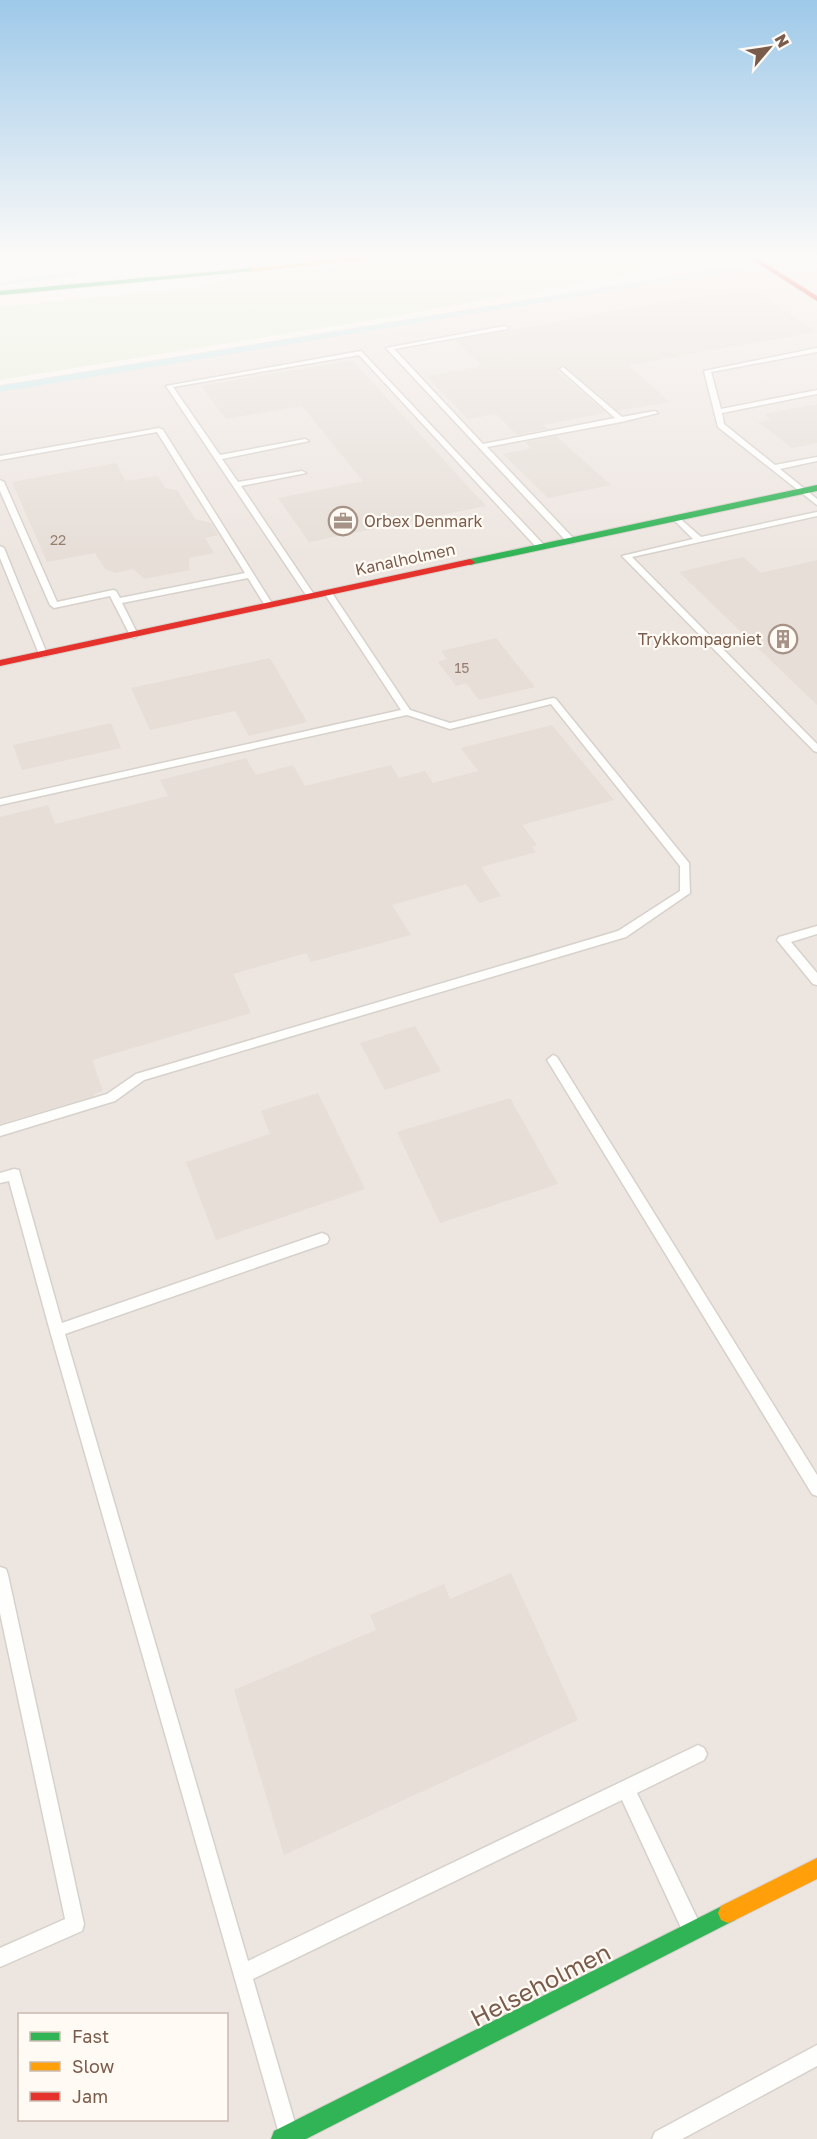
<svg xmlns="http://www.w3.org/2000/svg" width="817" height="2139" font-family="'Golos Text',sans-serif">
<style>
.industrial{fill:#ede5e0;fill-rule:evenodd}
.green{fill:#e7f0db}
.water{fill:#d0e8ea}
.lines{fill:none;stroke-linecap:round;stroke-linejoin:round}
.stream{stroke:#d0e8ea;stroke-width:4}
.building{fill:#e6ded7}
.lane-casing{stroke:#d7d1cb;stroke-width:3}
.fast-casing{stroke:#d9d2cb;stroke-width:2}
.slow-casing{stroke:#d9d2cb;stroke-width:2}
.jam-casing{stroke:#d9d2cb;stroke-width:2}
.lane{fill:#fefefd;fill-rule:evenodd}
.fast{fill:#30b455;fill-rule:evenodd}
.slow{fill:#ff9f0a;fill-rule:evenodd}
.jam{fill:#e5322d;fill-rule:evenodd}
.labels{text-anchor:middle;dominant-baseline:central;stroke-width:4.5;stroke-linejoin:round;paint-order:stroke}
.far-number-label{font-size:14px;fill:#977e72}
.far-poi-label{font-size:16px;fill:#7a5c4d;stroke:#fffaf3;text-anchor:start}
.far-street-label{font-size:16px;fill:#7a5c4d;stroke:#fffaf3}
.near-street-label{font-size:24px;fill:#7a5c4d;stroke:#fffaf3}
</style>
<rect width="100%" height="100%" fill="#f9f5f0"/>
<path class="industrial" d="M788,257H817V2139H0V385ZM20,2014H226V2120H20Z"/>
<polygon class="green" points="441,257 711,257 716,260 370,320 0,380 0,307 200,287 249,274"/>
<polygon class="water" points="721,269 731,271 0,392 0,386"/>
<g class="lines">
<polyline class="stream" points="0,284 75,274"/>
</g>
<g class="building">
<polygon points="752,288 817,332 628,365 670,402 618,411 563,365 559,367 558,371 606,413 543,425 548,429 517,435 496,414 468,419 426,376 482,366 455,340 587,317 585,316"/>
<polygon points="352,360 486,506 309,542 278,498 363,481 302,406 226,419 201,386"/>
<polygon points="817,404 817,443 792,448 758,422 771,420 764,414"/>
<polygon points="556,436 611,485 548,498 503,454 531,448 525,442"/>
<polygon points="116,463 126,481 158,476 165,488 177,490 195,519 211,523 218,535 205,538 214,553 189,558 189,570 145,579 133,569 115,573 105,569 95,553 47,562 12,482"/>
<polygon points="743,557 761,573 817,560 817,705 679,572"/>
<polygon points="496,638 535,687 479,700 466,683 456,686 438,662 447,659 441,651"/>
<polygon points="270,658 307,722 249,736 235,711 150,730 131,688"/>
<polygon points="111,723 121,748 22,770 13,745"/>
<polygon points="552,725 614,800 522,825 537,845 532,847 536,852 481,867 501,896 479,903 466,884 392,905 411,935 311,962 306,953 233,974 251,1013 92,1060 103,1091 94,1094 94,1096 0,1124 0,817 48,805 55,824 168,796 160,780 246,758 256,775 293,765 305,786 391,765 399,778 425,771 433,783 478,771 461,748"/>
<polygon points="415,1026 441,1071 385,1090 360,1043"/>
<polygon points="318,1093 365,1189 216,1240 186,1162 270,1134 261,1111"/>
<polygon points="510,1098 558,1184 440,1223 397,1132"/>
<polygon points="511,1573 578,1720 284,1855 234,1690 376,1630 370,1615 444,1584 450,1599"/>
</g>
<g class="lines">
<g class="lane-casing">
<g id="lane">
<polygon points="505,326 508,328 507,329 394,349 483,444 615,418 561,370 560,369 563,367 622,417 655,411 658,413 621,422 487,447 574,539 574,543 568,543 386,348"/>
<polygon points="817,348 817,352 711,372 721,409 817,390 817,394 722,413 724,424 775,465 817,457 817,461 780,469 817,499 817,505 718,427 704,371"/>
<polygon points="361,351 544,545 544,549 538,549 359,355 173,387 220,455 305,439 309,441 222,459 238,482 302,471 306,473 241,486 315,596 308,598 166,386"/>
<polygon points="159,428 163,430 273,605 272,607 266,607 248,578 122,603 138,635 134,638 130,635 110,596 54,608 50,605 0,491 0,480 4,482 57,602 113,590 116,591 120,598 245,573 157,432 0,460 0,456"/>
<polygon points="817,512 817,516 632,557 817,744 817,752 814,751 622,556 693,539 674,520 673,518 677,516 701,537"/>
<polygon points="0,546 4,548 47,654 46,656 43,657 39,654 0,558"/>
<polygon points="328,590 332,593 410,710 450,723 553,698 556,699 689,863 690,893 626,937 144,1080 115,1101 0,1136 0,1126 107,1094 136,1074 618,931 680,891 680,866 551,704 450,729 407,715 0,805 0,799 401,710 324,593"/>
<polygon points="817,926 817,934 791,942 817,973 817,985 813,984 777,940 779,937"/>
<polygon points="553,1055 557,1057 817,1475 817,1496 812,1494 549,1063 547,1060"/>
<polygon points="14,1169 19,1170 20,1174 62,1323 322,1233 327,1235 329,1239 327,1243 65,1334 248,1961 698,1745 704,1748 707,1754 704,1760 637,1793 697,1918 699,1925 697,1932 690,1934 683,1932 622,1800 253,1979 295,2123 292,2130 285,2133 278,2130 50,1331 9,1181 0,1183 0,1173"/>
<polygon points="0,1567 6,1569 8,1575 84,1924 82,1931 0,1967 0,1948 65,1919 0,1613"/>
<polygon points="817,2045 817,2066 682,2139 652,2139 655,2132"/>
</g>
</g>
<g class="fast-casing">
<g id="fast">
<polygon points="255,268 253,271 0,295 0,291"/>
<polygon points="817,485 817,491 470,565 465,562 470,559"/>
<polygon points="728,1903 735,1906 738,1913 735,1920 306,2139 271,2139 274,2131"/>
</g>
</g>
<g class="slow-casing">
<g id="slow">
<polygon points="368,257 389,257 253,271 250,269"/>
<polygon points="817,1858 817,1879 735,1920 728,1923 721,1920 718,1913 721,1906"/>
</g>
</g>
<g class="jam-casing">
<g id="jam">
<polygon points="748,257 755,257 817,296 817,301"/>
<polygon points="470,559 475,562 473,564 0,666 0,660"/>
</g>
</g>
<use href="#lane" class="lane"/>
<use href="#fast" class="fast"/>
<use href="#slow" class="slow"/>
<use href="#jam" class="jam"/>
</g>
<linearGradient id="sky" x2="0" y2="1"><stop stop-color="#9ec9e9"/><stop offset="0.46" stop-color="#fcfaf8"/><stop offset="1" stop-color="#fcfaf8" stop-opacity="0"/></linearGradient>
<rect width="817" height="556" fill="url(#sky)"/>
<defs>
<g id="office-ring" transform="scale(1.5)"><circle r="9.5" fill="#fffaf3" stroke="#a69286" stroke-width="1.5"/><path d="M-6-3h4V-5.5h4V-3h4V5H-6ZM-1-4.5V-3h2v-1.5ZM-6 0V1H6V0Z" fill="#a69286"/></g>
<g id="building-ring" transform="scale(1.5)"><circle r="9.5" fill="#fffaf3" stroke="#a69286" stroke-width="1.5"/><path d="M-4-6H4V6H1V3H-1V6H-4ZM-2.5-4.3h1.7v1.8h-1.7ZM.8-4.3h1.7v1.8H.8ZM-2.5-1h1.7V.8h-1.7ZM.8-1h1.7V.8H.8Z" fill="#a69286"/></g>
</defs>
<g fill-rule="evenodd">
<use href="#office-ring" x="343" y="521"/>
<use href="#building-ring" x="783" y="639"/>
</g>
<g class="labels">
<g class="far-number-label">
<text x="58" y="539">22</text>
<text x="462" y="667">15</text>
</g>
<g class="far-poi-label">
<text x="364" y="521">Orbex Denmark</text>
<text x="762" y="639" text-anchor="end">Trykkompagniet</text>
</g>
<g class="far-street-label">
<text transform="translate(405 559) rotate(-12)">Kanalholmen</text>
</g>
<g class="near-street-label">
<text transform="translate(540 1984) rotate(-27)">Helseholmen</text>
</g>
</g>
<rect x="18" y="2013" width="210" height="108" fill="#fffaf3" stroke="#cabbb1" stroke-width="1.5"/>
<rect x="30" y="2032" width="30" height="9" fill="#30b455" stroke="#cabbb1" stroke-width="1.5"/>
<text x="72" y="2043" font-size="18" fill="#7a5c4d">Fast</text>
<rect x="30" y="2062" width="30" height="9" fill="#ff9f0a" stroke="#cabbb1" stroke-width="1.5"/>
<text x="72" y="2073" font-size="18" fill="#7a5c4d">Slow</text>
<rect x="30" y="2092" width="30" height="9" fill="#e5322d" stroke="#cabbb1" stroke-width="1.5"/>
<text x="72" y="2103" font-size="18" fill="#7a5c4d">Jam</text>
<g transform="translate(769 48) rotate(61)" stroke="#fffaf3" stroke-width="4.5" paint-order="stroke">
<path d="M0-4.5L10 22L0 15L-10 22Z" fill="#7a5c4d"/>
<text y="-9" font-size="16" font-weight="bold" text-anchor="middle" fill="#7a5c4d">N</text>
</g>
</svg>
